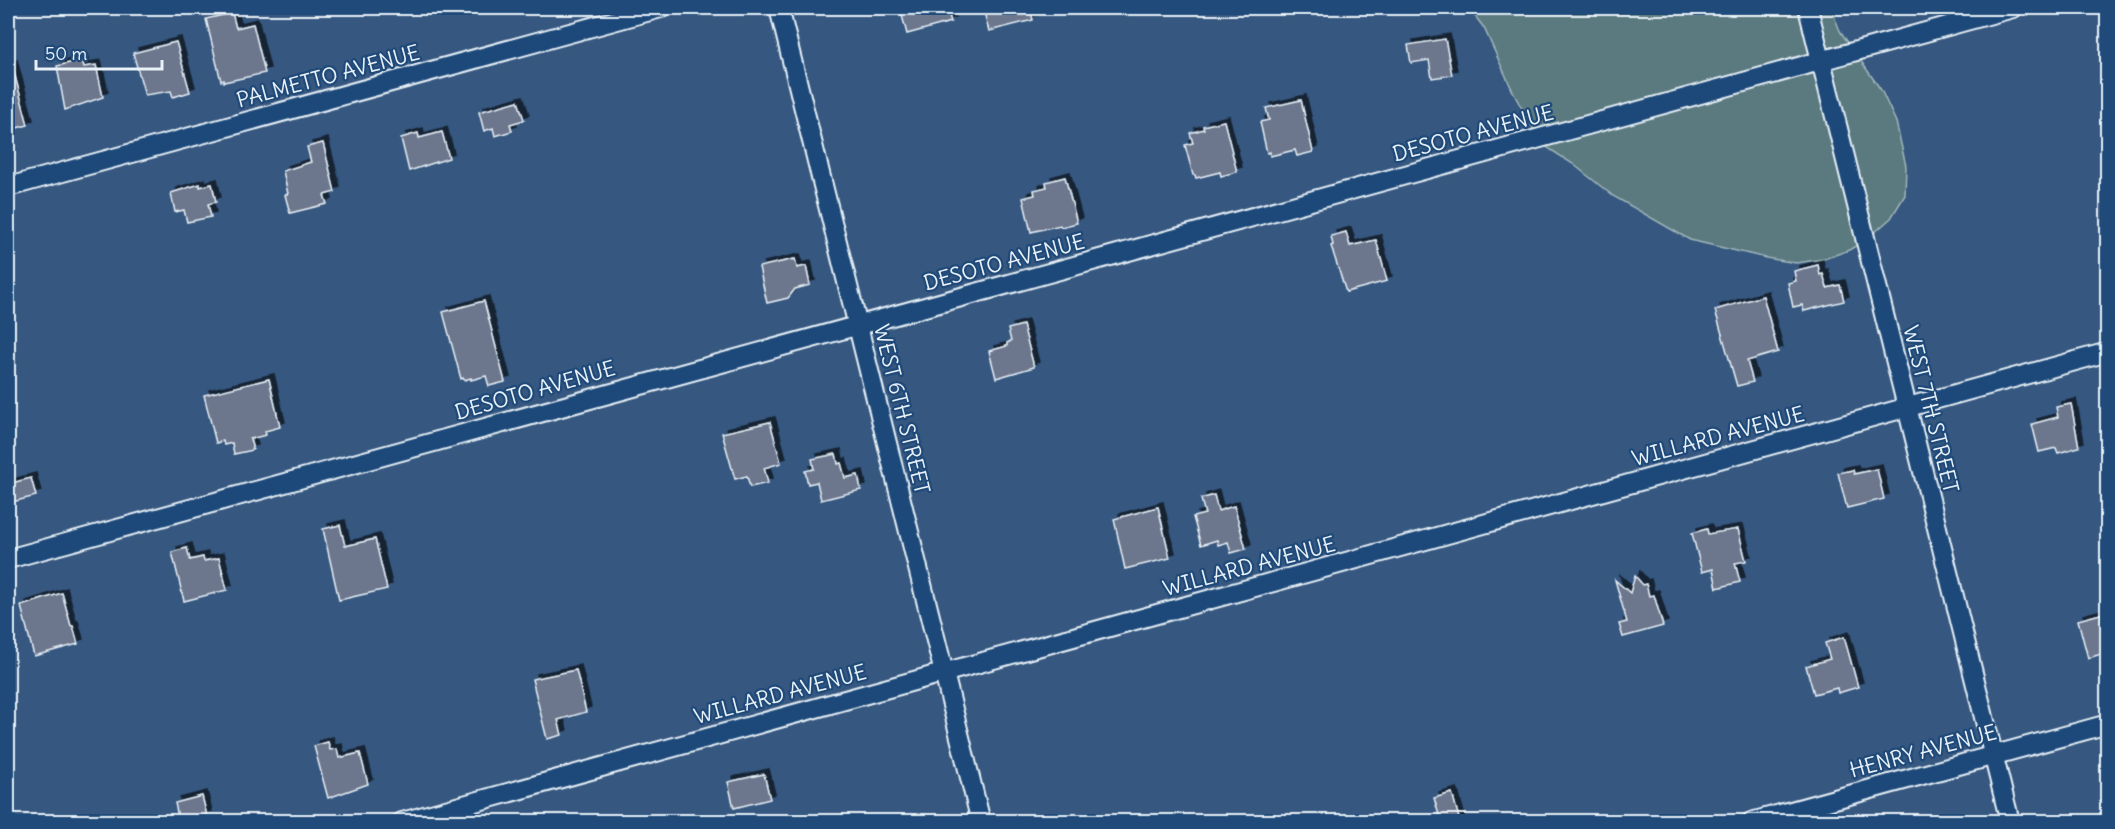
<svg xmlns="http://www.w3.org/2000/svg" width="2115" height="829" font-family="Delius,sans-serif">
<style>
.green{fill:#5a7a7f;stroke:#a1b6bc;stroke-width:1.5}
.building{fill:#6c768c;stroke:#e8f1f8;stroke-width:1.5;filter:url(#shadow)}
.lines{fill:none;stroke-linecap:round;stroke-linejoin:round}
.street-casing{stroke:#e8f1f8;stroke-width:22}
.street{stroke:#1f4a7a;stroke-width:18}
.labels{text-anchor:middle;dominant-baseline:central;stroke-width:4.5;stroke-linejoin:round;paint-order:stroke}
.street-label{font-size:21px;fill:#e8f1f8;stroke:#1f4a7a}
</style>
<defs>
<filter id="shadow"><feDropShadow dx="5" dy="-5" stdDeviation="0" flood-color="#0009"/></filter>
</defs>
<rect width="100%" height="100%" fill="#36577f"/>
<filter id="ink" filterUnits="userSpaceOnUse"><feTurbulence type="fractalNoise" baseFrequency=".0167" numOctaves="2"/><feDisplacementMap in="SourceGraphic" scale="12" xChannelSelector="R" yChannelSelector="G"/><feConvolveMatrix kernelMatrix="1 2 1 2 8 2 1 2 1" color-interpolation-filters="sRGB"/></filter>
<g filter="url(#ink)">
<polygon class="green" points="1469,8 1831,8 1840,31 1881,90 1896,122 1906,166 1905,195 1891,218 1866,240 1849,250 1824,259 1796,263 1766,258 1690,240 1613,196 1573,164 1542,144 1515,96 1484,28"/>
<g class="building">
<polygon points="900,8 947,8 951,22 907,34"/>
<polygon points="983,8 1030,8 1033,20 989,31"/>
<polygon points="232,13 236,28 253,24 265,73 224,82 224,80 221,81 206,19"/>
<polygon points="1445,39 1452,75 1432,78 1429,60 1411,63 1408,45"/>
<polygon points="176,42 190,92 173,97 171,91 145,95 133,53"/>
<polygon points="82,60 84,67 96,65 103,97 65,110 57,66"/>
<polygon points="12,65 28,125 13,129 12,126 8,127 8,66"/>
<polygon points="1301,100 1313,152 1297,156 1295,150 1270,156 1270,152 1267,153 1260,122 1269,120 1266,108"/>
<polygon points="518,101 524,120 510,124 512,131 495,136 493,128 484,131 479,112"/>
<polygon points="1224,121 1237,172 1221,176 1220,172 1196,178 1195,175 1193,175 1185,145 1193,143 1190,133 1204,129 1203,126"/>
<polygon points="442,132 449,158 409,171 401,138 418,133 419,138"/>
<polygon points="323,143 335,192 324,195 327,204 290,213 285,195 288,194 283,171 311,162 307,147"/>
<polygon points="1065,177 1077,223 1061,227 1060,225 1031,232 1023,198 1035,195 1034,190 1047,187 1046,182"/>
<polygon points="200,184 200,187 212,184 216,202 208,204 211,217 187,222 184,210 175,212 171,193"/>
<polygon points="1346,232 1350,246 1376,240 1387,281 1346,292 1331,246 1333,245 1331,236"/>
<polygon points="795,259 797,268 806,266 810,285 795,289 788,298 767,303 759,267"/>
<polygon points="1818,265 1820,275 1823,274 1827,288 1840,285 1844,301 1804,311 1802,305 1793,307 1788,283 1796,281 1794,271"/>
<polygon points="1763,296 1778,352 1747,361 1753,382 1737,386 1715,310"/>
<polygon points="484,301 505,382 489,386 486,376 471,380 471,378 464,380 463,378 461,379 443,312"/>
<polygon points="1023,325 1034,367 996,378 989,351 1007,346 1007,343 1011,341 1008,329"/>
<polygon points="269,379 280,427 265,431 266,435 250,439 253,450 234,454 232,443 224,445 223,441 216,443 204,395"/>
<polygon points="2071,404 2079,447 2058,453 2056,448 2039,452 2032,424 2058,417 2056,407"/>
<polygon points="770,422 781,463 764,468 768,483 750,487 747,476 735,479 722,433"/>
<polygon points="836,454 838,464 841,463 845,478 858,475 861,490 821,500 817,482 808,484 805,471 814,469 812,459"/>
<polygon points="1877,469 1884,499 1847,508 1838,473 1853,470 1854,474"/>
<polygon points="31,478 36,496 8,503 8,484"/>
<polygon points="1214,495 1218,511 1234,506 1246,549 1231,553 1228,542 1218,545 1217,540 1201,545 1193,517 1205,514 1201,499"/>
<polygon points="1158,507 1170,558 1125,569 1114,519"/>
<polygon points="340,525 345,546 375,539 387,589 339,600 323,529"/>
<polygon points="1707,529 1708,534 1738,529 1746,561 1735,563 1740,582 1717,588 1713,569 1702,572 1692,533"/>
<polygon points="187,548 190,560 203,557 204,561 219,558 227,590 184,601 172,552"/>
<polygon points="1635,576 1643,585 1646,584 1649,596 1654,595 1663,626 1623,637 1619,624 1627,622 1615,580 1630,593"/>
<polygon points="62,593 71,626 73,626 78,644 34,656 21,606"/>
<polygon points="2108,612 2108,652 2088,658 2078,620"/>
<polygon points="1844,637 1858,687 1838,693 1837,688 1814,694 1806,666 1830,659 1825,643"/>
<polygon points="576,670 586,712 558,720 562,735 547,739 532,679"/>
<polygon points="328,742 330,750 337,749 339,758 360,753 368,784 328,798 314,746"/>
<polygon points="764,774 770,799 734,808 728,782"/>
<polygon points="1452,793 1460,822 1441,822 1434,798"/>
<polygon points="202,796 207,816 179,822 175,803"/>
</g>
<g class="lines">
<g class="street-casing">
<g id="street">
<polyline points="779,8 981,822"/>
<polyline points="1808,8 2010,822"/>
<polyline points="8,187 661,8"/>
<polyline points="8,559 2013,8"/>
<polyline points="402,822 2108,352"/>
<polyline points="1751,822 2108,724"/>
</g>
</g>
<use href="#street" class="street"/>
</g>
</g>
<g class="labels">
<g class="street-label">
<text transform="translate(328 76) rotate(-15)">PALMETTO AVENUE</text>
<text transform="translate(1473 133) rotate(-15)">DESOTO AVENUE</text>
<text transform="translate(1004 262) rotate(-15)">DESOTO AVENUE</text>
<text transform="translate(535 390) rotate(-16)">DESOTO AVENUE</text>
<text transform="translate(902 409) rotate(76)">WEST 6TH STREET</text>
<text transform="translate(1931 409) rotate(76)">WEST 7TH STREET</text>
<text transform="translate(1718 436) rotate(-15)">WILLARD AVENUE</text>
<text transform="translate(1249 566) rotate(-15)">WILLARD AVENUE</text>
<text transform="translate(780 694) rotate(-15)">WILLARD AVENUE</text>
<text transform="translate(1923 751) rotate(-15)">HENRY AVENUE</text>
</g>
</g>
<rect width="2115" height="829" fill="none" stroke="#1f4a7a" stroke-width="30"/>
<rect x="15" y="15" width="2085" height="799" fill="none" stroke="#e8f1f8" stroke-width="2" filter="url(#ink)"/>
<path d="M36 60v9h126v-9" fill="none" stroke="#e8f1f8" stroke-width="3"/>
<text x="45" y="60" font-size="18" fill="#e8f1f8" stroke="#1f4a7a" stroke-width="4.5" paint-order="stroke">50 m</text>
</svg>
